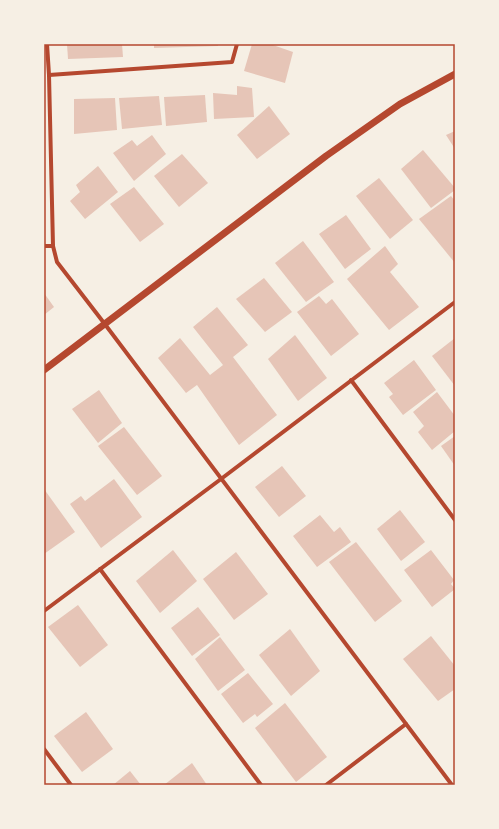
<svg xmlns="http://www.w3.org/2000/svg" width="499" height="829" font-family="'Source Serif 4',serif">
<style>
.building{fill:#e6c5b7}
.lines{fill:none;stroke-linecap:round;stroke-linejoin:round}
.minor{stroke:#b5482f;stroke-width:4}
.tertiary{stroke:#b5482f;stroke-width:7}
.neatline{fill:none;stroke:#b5482f;stroke-width:1.5}
</style>
<rect width="100%" height="100%" fill="#f6efe4"/>
<g class="building">
<polygon points="67,44 122,44 123,57 68,59"/>
<polygon points="154,44 218,44 218,46 154,48"/>
<polygon points="252,44 270,44 293,52 285,83 244,71"/>
<polygon points="237,86 252,88 254,117 214,119 213,93 237,95"/>
<polygon points="205,95 207,122 166,126 164,97"/>
<polygon points="159,96 162,125 122,129 119,98"/>
<polygon points="115,98 117,130 74,134 74,99"/>
<polygon points="269,106 290,134 257,159 237,135"/>
<polygon points="455,131 455,149 446,135"/>
<polygon points="152,135 166,154 134,181 113,153 132,140 137,146"/>
<polygon points="423,150 455,188 455,190 431,208 401,169"/>
<polygon points="182,154 208,183 179,207 154,176"/>
<polygon points="98,166 118,192 85,219 70,201 80,192 76,185"/>
<polygon points="379,178 413,220 390,239 356,196"/>
<polygon points="134,187 164,224 140,242 110,204"/>
<polygon points="451,196 455,201 455,263 419,219"/>
<polygon points="346,215 371,249 345,269 319,234"/>
<polygon points="303,241 334,282 306,302 275,263"/>
<polygon points="385,246 398,264 390,272 419,307 389,330 347,279"/>
<polygon points="264,278 292,312 265,332 236,299"/>
<polygon points="44,293 54,307 44,315"/>
<polygon points="319,296 326,304 332,299 359,334 331,356 297,312"/>
<polygon points="217,307 248,345 233,357 277,415 239,445 197,385 186,393 158,358 180,338 210,375 223,365 193,327"/>
<polygon points="295,335 327,378 298,401 268,359"/>
<polygon points="455,338 455,386 432,356"/>
<polygon points="414,360 436,390 403,415 389,397 393,394 384,383"/>
<polygon points="99,390 122,423 98,443 72,409"/>
<polygon points="437,392 455,416 455,431 432,450 418,432 424,426 413,412"/>
<polygon points="124,427 162,476 137,495 98,446"/>
<polygon points="455,436 455,466 441,446"/>
<polygon points="282,466 306,496 279,517 255,487"/>
<polygon points="114,479 142,517 101,548 70,504 81,496 85,501"/>
<polygon points="44,489 75,532 44,554"/>
<polygon points="400,510 425,542 401,561 377,529"/>
<polygon points="320,515 334,532 340,527 351,542 317,567 293,536"/>
<polygon points="356,542 402,601 375,622 329,562"/>
<polygon points="173,550 197,581 160,613 136,581"/>
<polygon points="431,550 454,580 451,584 455,589 432,607 404,570"/>
<polygon points="236,552 268,594 234,620 203,579"/>
<polygon points="78,605 108,645 80,667 48,627"/>
<polygon points="198,607 220,635 192,656 171,628"/>
<polygon points="290,629 320,671 291,696 259,655"/>
<polygon points="431,636 455,666 455,689 438,701 403,659"/>
<polygon points="220,637 245,670 218,691 195,659"/>
<polygon points="248,673 273,704 257,717 255,714 243,723 221,694"/>
<polygon points="285,703 327,757 296,782 255,728"/>
<polygon points="86,712 113,749 82,772 54,736"/>
<polygon points="192,763 207,785 164,785"/>
<polygon points="130,771 141,785 113,785"/>
</g>
<g class="lines">
<g class="minor">
<polyline points="47,44 49,75 53,246 57,262 104,323 452,785"/>
<polyline points="49,75 232,62 237,44"/>
<polyline points="44,246 53,246"/>
<polyline points="351,380 455,520"/>
<polyline points="100,569 261,785"/>
<polyline points="44,611 221,479 455,302"/>
<polyline points="44,749 71,785"/>
<polyline points="326,785 406,724"/>
</g>
<polyline class="tertiary" points="44,370 326,156 400,104 455,74"/>
</g>
<rect width="499" height="829" fill="none" stroke="#f6efe4" stroke-width="90"/>
<rect x="45" y="45" width="409" height="739" class="neatline"/>
</svg>
